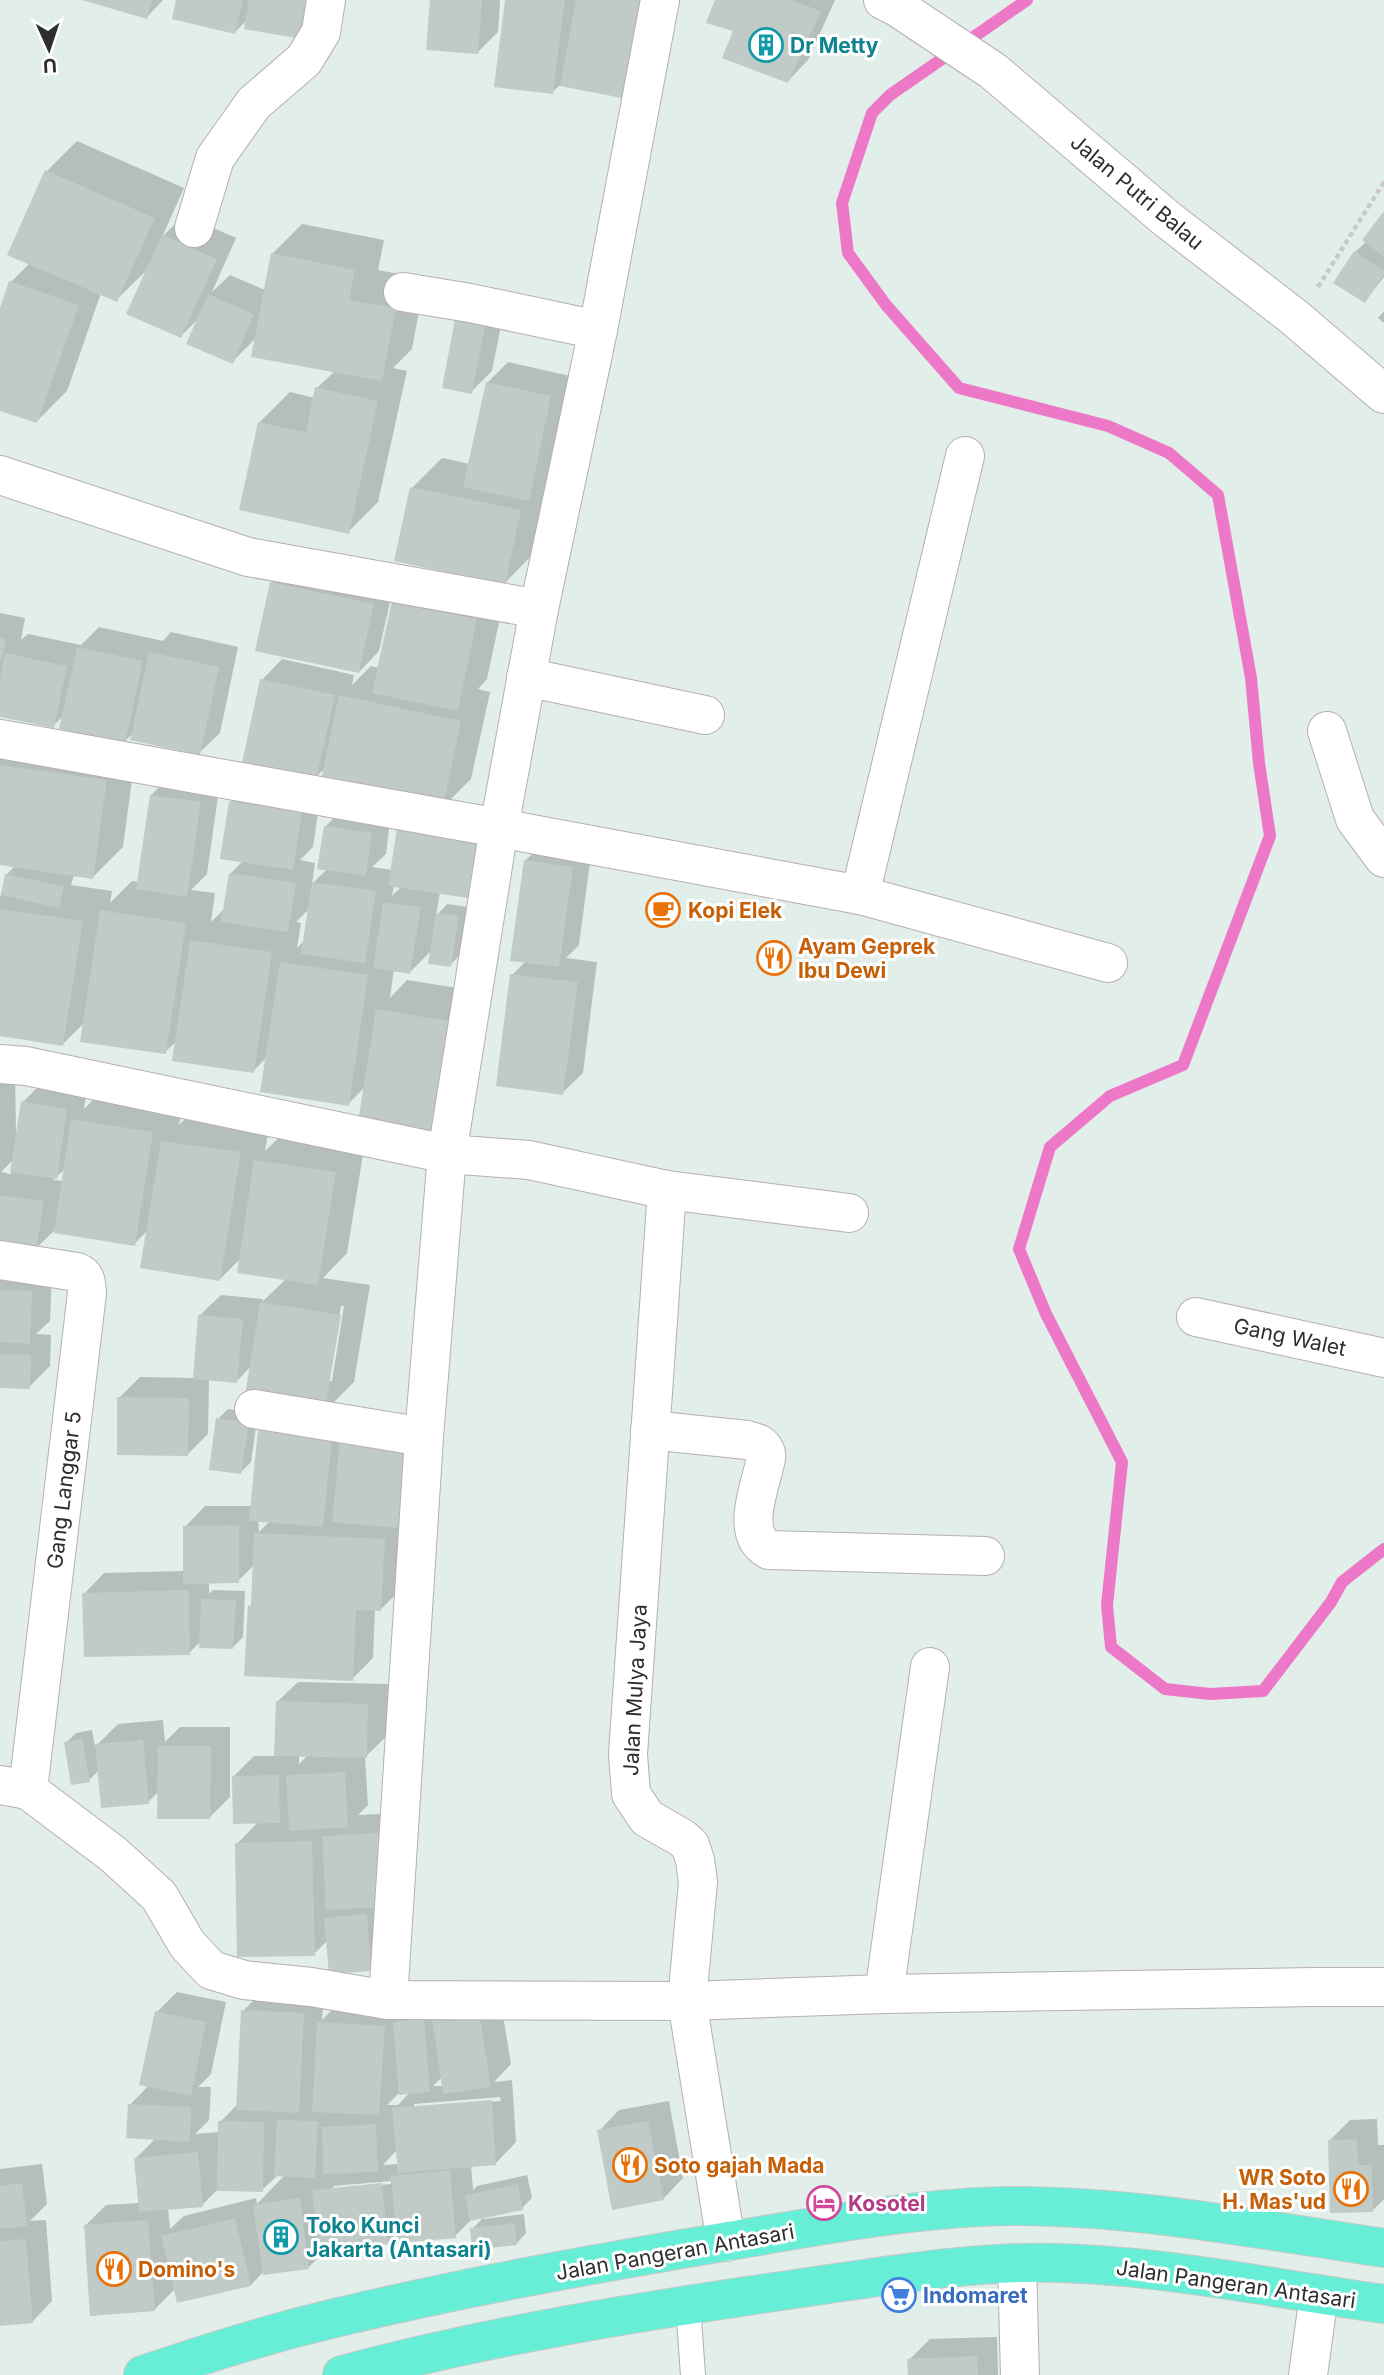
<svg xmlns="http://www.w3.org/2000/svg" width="1384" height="2375" font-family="Inter,sans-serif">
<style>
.shadow{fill:#0003;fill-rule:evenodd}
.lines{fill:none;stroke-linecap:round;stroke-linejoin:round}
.stream{stroke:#ed78c7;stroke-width:12}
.building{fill:#c0cac6}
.service-casing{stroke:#b9aeaf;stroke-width:26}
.minor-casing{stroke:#b9aeaf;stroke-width:40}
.secondary-casing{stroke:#b9aeaf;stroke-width:40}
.primary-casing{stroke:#c9c9c9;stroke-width:40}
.path{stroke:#c9c9c9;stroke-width:4.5;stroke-dasharray:5 3.5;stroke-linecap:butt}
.service{stroke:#fff;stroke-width:24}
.minor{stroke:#fff;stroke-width:38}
.secondary{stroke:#fff;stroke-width:38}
.primary{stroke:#66eed7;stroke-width:38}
.labels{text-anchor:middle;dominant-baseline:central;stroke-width:6;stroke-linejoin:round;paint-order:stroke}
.culture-label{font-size:21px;font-weight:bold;fill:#0d838f;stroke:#fff;text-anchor:start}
.street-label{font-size:21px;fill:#2e2e2e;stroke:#fff}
.food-label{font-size:21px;font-weight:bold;fill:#c56008;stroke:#fff;text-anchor:start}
.hotel-label{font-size:21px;font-weight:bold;fill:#b23c85;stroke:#fff;text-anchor:start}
.shop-label{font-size:21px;font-weight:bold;fill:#366cbe;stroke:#fff;text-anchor:start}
</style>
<rect width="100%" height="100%" fill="#e1eee9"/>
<g class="shadow">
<polygon points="85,0 163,0 147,17"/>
<polygon points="178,0 326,0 248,19 235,32"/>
<polygon points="431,0 500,0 498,32 478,52"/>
<polygon points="507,0 655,0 641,76 621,96 560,85 552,92"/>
<polygon points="717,0 835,0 808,60 788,81"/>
<polygon points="77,141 184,188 162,237 184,215 236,238 212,292 230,275 265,290 272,254 302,224 384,240 378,270 425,279 412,349 393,368 407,371 378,502 348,532 260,422 290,392 315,398 317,388 335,371 256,338 232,362 199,318 181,336 148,269 116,300 101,293 67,391 37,421 0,409 0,313 11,282 30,263 47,171"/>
<polygon points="1384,214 1384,277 1365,301 1355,252 1366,242"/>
<polygon points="507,295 492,371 471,392 459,310"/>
<polygon points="1384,311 1384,323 1378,318"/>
<polygon points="508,362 570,376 534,553 504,584 412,488 442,458 470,464 487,383"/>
<polygon points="293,562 394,584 379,651 359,672 272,583"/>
<path d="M424,572L506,589L487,679L478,689L490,692L471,779L439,811L503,821L494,877L474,897L440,892L436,916L447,904L468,907L460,955L450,965L430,962L432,950L410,972L394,969L390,998L407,980L483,992L465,1102L435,1132L360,1120L366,1086L348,1104L262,1091L268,1056L253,1071L174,1059L177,1041L165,1052L82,1040L85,1022L63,1044L0,1035V898L7,874L15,866L0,864V742L10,732L136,750L123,847L92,878L74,875L71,885L112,891L110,903L132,881L139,882L151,795L172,775L220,782L207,874L191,890L215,893L211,922L222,911H224L230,874L244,860L222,857L231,802L251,781L321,792L313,847L300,860L315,863L312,884L327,869L319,868L325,827L346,806L391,813L386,854L372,867L392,870L398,829L419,808L433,811L434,808L322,784L326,767L316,777L245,762L262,680L282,659L354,675L352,685L371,666L379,668L394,602ZM394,885L402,886L392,896ZM310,908L305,940L297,948L301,923L296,922Z"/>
<polygon points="0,613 25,618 21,640 28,634 81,645 99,627 163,641 171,632 238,647 220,733 199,753 134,732 125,741 63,716 53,726 0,715"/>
<polygon points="546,840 592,847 579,945 566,958 597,962 583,1073 562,1093 512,975 526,961 526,860"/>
<path d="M15,1073L16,1132H18L23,1102L43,1082L87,1089L84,1109L103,1090L183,1102L179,1125L193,1111L270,1123L265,1151L286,1131L365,1142L347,1253L323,1278L370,1285L354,1382L322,1414L435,1425L411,1579L381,1609H375L373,1658L352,1679L249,1607L253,1603L255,1564L238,1581H209V1594L213,1590L245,1591L243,1637L233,1647L201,1641L189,1653L84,1594L104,1573L185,1571V1527L205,1506H252L260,1431L280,1410L251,1366L237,1381L209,1378L208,1434L188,1454L119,1398L140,1377L195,1378L200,1315L221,1295L263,1299L262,1302L286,1279L241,1258L220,1279L148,1230L134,1244L57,1228L35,1249L0,1244V1074ZM13,1160L11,1174L1,1172ZM66,1168L64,1181L53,1180ZM341,1306H344L332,1381H328ZM258,1520L270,1521L259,1532Z"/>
<polygon points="0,1270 52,1272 50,1321 36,1334 51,1335 50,1366 29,1387 0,1386"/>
<polygon points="228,1409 258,1413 251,1462 241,1472 218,1419"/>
<path d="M298,1682L388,1684L387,1736L365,1757L368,1805L358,1815L398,1813L391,1949L370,1969L328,1940L314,1954L237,1844L259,1821L232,1778L254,1756H275L277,1702ZM299,1755H308L299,1764Z"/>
<polygon points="163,1720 165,1742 180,1727 230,1727 230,1797 210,1817 159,1791 148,1802 99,1770 89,1780 66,1743 76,1733 92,1730 95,1747 118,1724"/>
<path d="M263,1991L324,1993L322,2020L340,2002L499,1991L511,2064L494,2082L512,2080L516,2142L496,2163L471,2165L473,2190L477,2186L527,2175L532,2198L522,2208L473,2218L455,2236L398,2232L387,2243L328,2248L308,2268L264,2271L251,2285L176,2288L154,2310L85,2226L106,2205L139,2203L135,2159L156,2138L130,2105L149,2085L157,2012L177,1992L226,2002L211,2074L198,2087H211L209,2120L195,2134L220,2132V2122L238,2104L243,2011ZM442,2077L443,2086H433ZM410,2092L398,2105H387L399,2093ZM500,2097L501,2101L414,2108V2104ZM397,2150L399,2164L383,2165ZM278,2175H285L257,2204L256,2198L184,2216L170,2229L168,2208L202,2205L218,2189L262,2190ZM391,2181V2184L333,2189V2186Z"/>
<polygon points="669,2101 683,2178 663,2199 599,2131 619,2110"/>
<polygon points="1377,2119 1378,2145 1384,2145 1384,2199 1372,2211 1330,2140 1350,2120"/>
<polygon points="42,2164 47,2204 30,2221 46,2220 52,2301 32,2322 0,2324 0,2169"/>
<polygon points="524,2214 526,2233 517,2243 472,2229 484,2217 484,2219"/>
<polygon points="997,2337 998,2375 910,2375 909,2360 930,2339"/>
</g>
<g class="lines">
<polyline class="stream" points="1027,0 890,95 872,113 842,203 848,253 886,305 959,388 1108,426 1169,453 1218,495 1251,678 1259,763 1270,836 1183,1065 1110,1096 1050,1147 1019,1249 1046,1314 1122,1462 1107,1605 1111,1647 1165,1689 1210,1694 1263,1691 1331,1602 1342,1582 1384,1549"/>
</g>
<g class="building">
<polygon points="82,0 152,0 147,19"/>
<polygon points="176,0 243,0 235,34 172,19"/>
<polygon points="249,0 309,0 303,39 244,29"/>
<polygon points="430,0 482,0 478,54 426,50"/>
<polygon points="505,0 565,0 553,94 494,87"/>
<polygon points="576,0 640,0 622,98 560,86"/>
<polygon points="715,0 790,0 821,11 788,83 722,58 733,31 706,23"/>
<polygon points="45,170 155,218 117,302 7,255"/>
<polygon points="1384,211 1384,257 1362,240"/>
<polygon points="162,235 217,259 181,338 126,314"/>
<polygon points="1354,251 1384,271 1384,274 1365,303 1333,283"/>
<polygon points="271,253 355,270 349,300 396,308 382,381 251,357"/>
<polygon points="9,281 79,305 37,423 0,411 0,308"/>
<polygon points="208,294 254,314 233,364 186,344"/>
<polygon points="457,309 487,315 472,394 442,388"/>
<polygon points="486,382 551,396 529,501 463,487"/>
<polygon points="315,387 378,401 349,534 239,510 258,422 306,432"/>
<polygon points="410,487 521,510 505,585 394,561"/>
<polygon points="270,582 374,604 359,673 255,651"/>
<polygon points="392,601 477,619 458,711 372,693"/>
<polygon points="0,637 6,639 1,661 0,661"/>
<polygon points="77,647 143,661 125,743 59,729"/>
<polygon points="149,652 219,667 200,755 130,740"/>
<polygon points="5,653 67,666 54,728 0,717 0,678"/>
<polygon points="260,679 335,695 316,779 242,763"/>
<polygon points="339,695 461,721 442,811 320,785"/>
<polygon points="0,765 107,780 93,879 0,865"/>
<polygon points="150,795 201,802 187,897 136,889"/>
<polygon points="229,801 302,812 293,870 220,859"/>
<polygon points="324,826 372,833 366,876 317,869"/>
<polygon points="397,828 483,841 475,899 388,886"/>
<polygon points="524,860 573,867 559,967 510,961"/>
<polygon points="229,873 296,883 288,932 221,922"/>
<polygon points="5,874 64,886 59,908 1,895"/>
<polygon points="312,882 376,891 365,963 301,954"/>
<polygon points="383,902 421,907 410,974 373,968"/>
<polygon points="0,909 83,921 63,1046 0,1036"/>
<polygon points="100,910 186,923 166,1054 80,1042"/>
<polygon points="436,913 459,916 451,967 428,964"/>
<polygon points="190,940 272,952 254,1073 172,1061"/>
<polygon points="280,962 368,975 349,1106 260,1092"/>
<polygon points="510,974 578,982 563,1095 496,1086"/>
<polygon points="376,1009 453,1022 436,1134 358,1122"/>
<polygon points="21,1101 67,1109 57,1179 10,1172"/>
<polygon points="71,1119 153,1132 135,1246 54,1233"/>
<polygon points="161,1141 241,1152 220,1281 140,1268"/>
<polygon points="254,1160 336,1172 318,1285 237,1273"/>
<polygon points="0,1195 44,1201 36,1251 0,1245"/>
<polygon points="0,1290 32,1291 30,1344 0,1342"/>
<polygon points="260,1302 341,1315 324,1414 244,1402"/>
<polygon points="198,1315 243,1319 237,1383 193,1379"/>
<polygon points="0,1354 31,1355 30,1389 0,1388"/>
<polygon points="117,1397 189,1398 188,1456 117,1455"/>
<polygon points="216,1418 249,1423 241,1474 209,1470"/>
<polygon points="258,1430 332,1437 323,1527 249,1521"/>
<polygon points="340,1438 415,1445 407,1529 332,1522"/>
<polygon points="239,1525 239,1583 183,1584 183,1526"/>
<polygon points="254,1533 385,1539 381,1611 356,1610 353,1681 244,1676 248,1606 251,1606"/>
<polygon points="189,1590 190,1655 84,1657 82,1593"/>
<polygon points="201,1599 236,1600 233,1649 199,1648"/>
<polygon points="276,1701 368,1704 367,1758 274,1756"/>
<polygon points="82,1739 90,1782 71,1785 64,1742"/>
<polygon points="143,1740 149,1804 101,1808 95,1744"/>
<polygon points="158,1746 211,1746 210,1819 157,1819"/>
<polygon points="345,1772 348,1827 289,1831 286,1775"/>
<polygon points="279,1775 280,1823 233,1824 232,1776"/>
<polygon points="378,1833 382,1907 326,1910 322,1836"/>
<polygon points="312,1841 315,1956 237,1957 235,1843"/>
<polygon points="367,1914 371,1971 329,1974 324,1918"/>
<polygon points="241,2010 304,2013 299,2113 236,2110"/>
<polygon points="155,2011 206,2022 191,2096 139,2085"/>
<polygon points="479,2011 491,2087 443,2094 432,2018"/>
<polygon points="424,2019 430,2092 399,2095 393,2022"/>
<polygon points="317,2022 385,2026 379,2115 312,2112"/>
<polygon points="492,2100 496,2165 398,2173 392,2108"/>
<polygon points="128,2104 191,2107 190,2142 126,2138"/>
<polygon points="277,2120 318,2121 315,2178 274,2176"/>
<polygon points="218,2121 264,2122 263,2192 217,2191"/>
<polygon points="648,2121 664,2200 612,2210 597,2130"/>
<polygon points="376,2124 378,2172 323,2174 322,2127"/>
<polygon points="1357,2139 1358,2165 1372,2165 1373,2212 1330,2213 1328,2140"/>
<polygon points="198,2152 203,2207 139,2212 134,2158"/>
<polygon points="450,2170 456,2238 397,2243 391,2176"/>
<polygon points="22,2183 27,2226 0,2229 0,2186"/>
<polygon points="382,2183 388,2244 318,2250 312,2190"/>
<polygon points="518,2184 523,2210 470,2221 465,2195"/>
<polygon points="300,2198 309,2269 263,2275 253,2205"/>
<polygon points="235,2218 251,2286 177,2303 161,2236"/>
<polygon points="148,2220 155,2311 90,2316 84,2225"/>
<polygon points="515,2223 517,2245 472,2250 470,2228"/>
<polygon points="26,2239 33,2323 0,2326 0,2241"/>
<polygon points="977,2356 978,2375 908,2375 907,2359"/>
</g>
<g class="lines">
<g class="service-casing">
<polyline id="service" points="688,2305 693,2375"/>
</g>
<g class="minor-casing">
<g id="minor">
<polyline points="194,228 215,158 254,103 304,60 321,32 326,0"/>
<polyline points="403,292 470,303 598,330"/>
<polyline points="0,475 248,557 539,609"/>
<polyline points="526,677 705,715"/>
<polyline points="1327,731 1355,819 1384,858"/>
<polyline points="0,739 499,828 860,895 1108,963"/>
<polyline points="860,895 965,456"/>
<polyline points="0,1064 26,1066 447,1154 529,1160 667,1190 849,1213"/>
<polyline points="667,1190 628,1754 631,1794 647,1818 682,1838 690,1845 695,1860 698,1882 687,2001 726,2242"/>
<path d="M0,1260L77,1272C87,1276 86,1283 87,1293L28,1790"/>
<polyline points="1196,1317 1384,1358"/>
<polyline points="254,1409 424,1437"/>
<path d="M650,1430L747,1440C754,1442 762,1443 765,1451C768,1456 765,1462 764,1467C758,1492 741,1535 769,1550L985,1556"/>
<polyline points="0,1785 28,1790 113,1854 159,1896 187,1944 211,1970 244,1980 311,1987 388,2000 687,2001 884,1994 1314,1987 1384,1987"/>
<polyline points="884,1994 930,1667"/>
<polyline points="388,2000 424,1437 447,1154 499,828 539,609 598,330 660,0"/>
<polyline points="1017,2263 1020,2375"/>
<polyline points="1308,2375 1319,2295"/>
</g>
</g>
<g class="secondary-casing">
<polyline id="secondary" points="883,0 897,7 993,71 1167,219 1294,317 1384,394"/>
</g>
<g class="primary-casing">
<g id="primary">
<path d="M143,2375C193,2358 243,2342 295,2328C432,2293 571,2268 711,2244C810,2228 912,2207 1013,2206C1138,2206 1261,2230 1384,2248"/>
<path d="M342,2375C491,2335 643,2311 795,2289C880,2277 972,2260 1058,2263C1168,2266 1276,2289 1384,2304"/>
</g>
</g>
<polyline class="path" points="1318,287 1384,182"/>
<use href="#service" class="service"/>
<use href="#minor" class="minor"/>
<use href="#secondary" class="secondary"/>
<use href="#primary" class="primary"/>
</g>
<defs>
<g id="building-ring" transform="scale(1.75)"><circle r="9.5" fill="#fff" stroke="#0f9aa8" stroke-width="1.5"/><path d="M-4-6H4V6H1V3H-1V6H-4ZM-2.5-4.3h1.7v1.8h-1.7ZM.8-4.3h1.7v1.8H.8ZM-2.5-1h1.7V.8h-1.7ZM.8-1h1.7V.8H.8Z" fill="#0f9aa8"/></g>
<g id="cafe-ring" transform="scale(1.75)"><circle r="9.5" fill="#fff" stroke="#e8710a" stroke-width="1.5"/><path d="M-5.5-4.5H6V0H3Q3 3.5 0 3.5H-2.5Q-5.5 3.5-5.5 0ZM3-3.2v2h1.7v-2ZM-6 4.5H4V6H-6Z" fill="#e8710a"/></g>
<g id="restaurant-ring" transform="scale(1.75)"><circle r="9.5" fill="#fff" stroke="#e8710a" stroke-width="1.5"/><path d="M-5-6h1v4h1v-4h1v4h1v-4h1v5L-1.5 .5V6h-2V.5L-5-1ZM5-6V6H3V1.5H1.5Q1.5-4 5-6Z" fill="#e8710a"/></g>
<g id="hotel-ring" transform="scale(1.75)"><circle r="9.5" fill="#fff" stroke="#d1479c" stroke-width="1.5"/><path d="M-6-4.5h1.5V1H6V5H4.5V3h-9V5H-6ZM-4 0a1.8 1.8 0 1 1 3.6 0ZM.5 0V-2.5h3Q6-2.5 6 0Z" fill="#d1479c"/></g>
<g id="supermarket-ring" transform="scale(1.75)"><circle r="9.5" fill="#fff" stroke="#3f7fe0" stroke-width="1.5"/><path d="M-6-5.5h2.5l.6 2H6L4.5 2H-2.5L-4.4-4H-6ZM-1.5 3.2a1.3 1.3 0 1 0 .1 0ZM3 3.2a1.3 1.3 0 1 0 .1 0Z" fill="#3f7fe0"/></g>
</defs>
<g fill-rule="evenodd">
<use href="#building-ring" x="766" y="45"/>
<use href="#cafe-ring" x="663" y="910"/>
<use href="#restaurant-ring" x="774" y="958"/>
<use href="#restaurant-ring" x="630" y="2165"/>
<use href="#restaurant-ring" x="1351" y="2189"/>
<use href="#hotel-ring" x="824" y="2203"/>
<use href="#building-ring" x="281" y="2237"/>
<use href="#restaurant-ring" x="114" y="2269"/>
<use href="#supermarket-ring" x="899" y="2295"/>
</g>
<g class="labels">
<g class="culture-label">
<text x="790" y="45">Dr Metty</text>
<text x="306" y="2225">Toko Kunci<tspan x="306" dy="24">Jakarta (Antasari)</tspan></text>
</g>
<g class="street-label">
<text transform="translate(1137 192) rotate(40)">Jalan Putri Balau</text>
<text transform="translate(1290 1337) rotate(12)">Gang Walet</text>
<text transform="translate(64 1490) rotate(-83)">Gang Langgar 5</text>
<text transform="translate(635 1690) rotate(-87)">Jalan Mulya Jaya</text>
<text transform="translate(675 2252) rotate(-10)">Jalan Pangeran Antasari</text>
<text transform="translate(1236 2284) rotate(8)">Jalan Pangeran Antasari</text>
</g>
<g class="food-label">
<text x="688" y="910">Kopi Elek</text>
<text x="798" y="946">Ayam Geprek<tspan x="798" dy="24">Ibu Dewi</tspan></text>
<text x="654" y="2165">Soto gajah Mada</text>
<text x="1326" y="2177" text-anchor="end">WR Soto<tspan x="1326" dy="24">H. Mas'ud</tspan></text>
<text x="138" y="2269">Domino's</text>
</g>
<g class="hotel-label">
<text x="848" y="2203">Kosotel</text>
</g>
<g class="shop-label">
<text x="923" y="2295">Indomaret</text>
</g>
</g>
<g transform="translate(49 49) rotate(177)" stroke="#ffffff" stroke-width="5" paint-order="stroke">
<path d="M0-5L12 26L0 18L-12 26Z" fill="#2e2e2e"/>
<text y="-10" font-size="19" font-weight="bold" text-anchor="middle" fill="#2e2e2e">U</text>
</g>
</svg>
